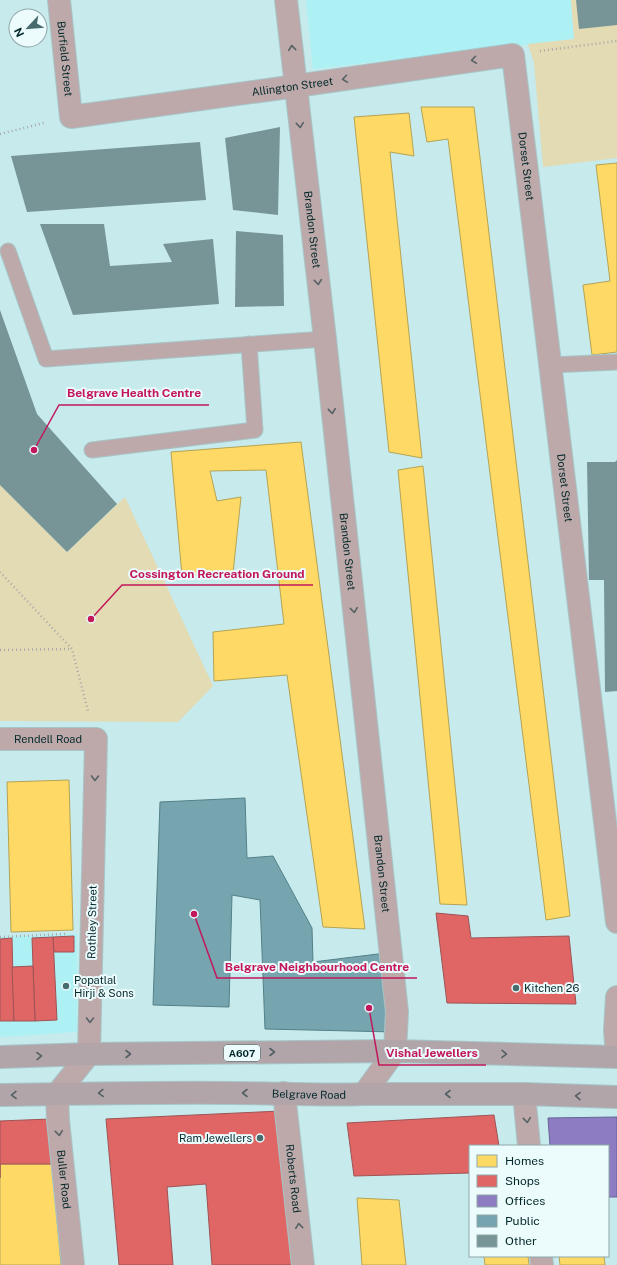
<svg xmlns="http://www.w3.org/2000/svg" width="617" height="1265" font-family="'Public Sans',sans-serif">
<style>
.built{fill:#adf1f5}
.green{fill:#e2dbb3}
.homes{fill:#ffd966;stroke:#b4a454}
.shops{fill:#e06666;stroke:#9e5354}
.offices{fill:#8e7cc3;stroke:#656395}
.public{fill:#76a5af;stroke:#548087}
.building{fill:#779496}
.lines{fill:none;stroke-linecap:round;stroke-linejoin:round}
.lane-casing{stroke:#a7c5c7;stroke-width:17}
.street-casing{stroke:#a7c5c7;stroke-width:24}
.primary-casing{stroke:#a7c5c7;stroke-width:24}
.path{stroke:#aba9a9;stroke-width:2.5;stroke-dasharray:1 3;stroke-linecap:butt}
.lane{stroke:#bda9aa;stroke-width:15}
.street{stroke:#bda9aa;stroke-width:22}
.primary{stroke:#b1a5aa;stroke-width:22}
.oneway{stroke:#576264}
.oneway2{stroke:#526064}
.poi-dot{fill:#486c6e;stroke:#ecfbfc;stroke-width:1.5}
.labels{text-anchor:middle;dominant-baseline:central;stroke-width:4;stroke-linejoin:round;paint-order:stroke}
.shield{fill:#ecfbfc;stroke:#4a6769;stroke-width:1}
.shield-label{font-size:10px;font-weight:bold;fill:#04282a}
.street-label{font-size:11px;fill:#04282a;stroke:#ecfbfc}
.poi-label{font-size:11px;fill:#04282a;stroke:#ecfbfc;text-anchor:start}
.leader{fill:none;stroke:#c2185b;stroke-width:1.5}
.callout-dot{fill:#c2185b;stroke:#ecfbfc;stroke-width:1.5}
.callout-label{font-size:12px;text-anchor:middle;font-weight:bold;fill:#c2185b;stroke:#ecfbfc;stroke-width:4;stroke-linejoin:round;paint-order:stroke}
</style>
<rect width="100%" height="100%" fill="#c7eaed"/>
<g class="built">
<polygon points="306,0 571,0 574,39 313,69"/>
<polygon points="77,934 77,1032 0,1037 0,937"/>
</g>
<g class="green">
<polygon points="571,0 617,0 617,158 543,167 534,63 528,44 574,39"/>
<polygon points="0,485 67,552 125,497 213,686 178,722 0,721"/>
</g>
<g class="homes">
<polygon points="421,107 474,107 570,916 546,920 448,139 427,142"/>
<polygon points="409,113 414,156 390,152 422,458 389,452 354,117"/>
<polygon points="617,163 617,352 592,355 583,285 610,281 596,165"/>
<polygon points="301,442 365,929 323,927 287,675 214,681 213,632 284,624 266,470 210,471 217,501 241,497 233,573 182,576 171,452"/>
<polygon points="423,466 467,905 440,904 398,470"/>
<polygon points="69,780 73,930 11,932 7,782"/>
<polygon points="0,1164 52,1164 61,1265 0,1265"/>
<polygon points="357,1198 399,1200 406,1265 362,1265"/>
<polygon points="484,1256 528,1256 529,1265 485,1265"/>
<polygon points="559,1256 604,1256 605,1265 560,1265"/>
</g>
<g class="shops">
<polygon points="436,913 468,916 471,938 569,936 576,1004 447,1003"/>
<polygon points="74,936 74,952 54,952 53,937"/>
<polygon points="53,937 57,1020 35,1021 32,938"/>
<polygon points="12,938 14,1021 0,1021 0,939"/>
<polygon points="33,966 35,1021 14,1021 12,967"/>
<polygon points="281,1111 294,1265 212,1265 206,1184 167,1187 173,1265 119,1265 106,1119"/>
<polygon points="494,1115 499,1146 470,1146 470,1173 354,1176 347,1123"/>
<polygon points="50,1119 52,1164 0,1164 0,1178 0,1121"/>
</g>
<polygon class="offices" points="617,1117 617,1197 608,1197 608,1146 550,1146 548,1118"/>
<polygon class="public" points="245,798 247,858 273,856 312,928 313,962 386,953 395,1032 265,1029 260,900 232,895 229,1007 153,1005 160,802"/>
<g class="building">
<polygon points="576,0 617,0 617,25 579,29"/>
<polygon points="280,127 278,215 233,210 225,138"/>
<polygon points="200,142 206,200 27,212 11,156"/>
<polygon points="40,224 104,224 110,266 172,262 163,244 213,239 219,304 73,315"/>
<polygon points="236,231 283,235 284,306 235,307"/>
<polygon points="0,310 37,414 117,504 67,552 0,485"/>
<polygon points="617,460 617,691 605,692 604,580 589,580 587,462 615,462"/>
</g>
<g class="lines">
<g class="lane-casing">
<g id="lane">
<polyline points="8,251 46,359 325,339"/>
<polyline points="551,365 617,362"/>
<polyline points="92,450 255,430 249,344"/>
</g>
</g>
<g class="street-casing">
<g id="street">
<path id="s1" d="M59,0L71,117L296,86L513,55L617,922"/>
<path id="s2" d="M286,0L325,339L397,1012L395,1051L364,1094"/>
<path id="s3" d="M0,739H96L89,1054L57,1094L58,1120L73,1265"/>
<polyline points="617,997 615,1030 617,1057"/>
<path id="s4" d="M284,1093L303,1265"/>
<polyline points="524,1094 529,1146"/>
<polyline points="541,1256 542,1265"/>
</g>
</g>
<g class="primary-casing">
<g id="primary">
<polyline points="0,1057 89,1054 395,1051 617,1057"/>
<path id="s5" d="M0,1095C78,1094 155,1092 233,1093C277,1093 320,1096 364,1094H524L617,1097"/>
</g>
</g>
<g class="path">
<polyline points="540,51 617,41"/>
<polyline points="0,134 44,123"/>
<polyline points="0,572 72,649 88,711"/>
<polyline points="0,650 71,649"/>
<polyline points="0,937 65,934"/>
</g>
<use href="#lane" class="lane"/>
<use href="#street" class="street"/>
<use href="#primary" class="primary"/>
</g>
<defs><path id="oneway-chevron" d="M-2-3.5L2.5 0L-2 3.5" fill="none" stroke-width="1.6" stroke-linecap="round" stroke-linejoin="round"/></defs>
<g class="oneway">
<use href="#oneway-chevron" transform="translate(292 48) rotate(-96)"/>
<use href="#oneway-chevron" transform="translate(474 60) rotate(172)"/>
<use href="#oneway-chevron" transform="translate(345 79) rotate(172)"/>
<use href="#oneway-chevron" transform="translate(300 125) rotate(84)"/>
<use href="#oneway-chevron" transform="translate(318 282) rotate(84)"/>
<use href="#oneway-chevron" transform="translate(332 411) rotate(84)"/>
<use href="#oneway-chevron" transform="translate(354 610) rotate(84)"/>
<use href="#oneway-chevron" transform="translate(95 778) rotate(91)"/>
<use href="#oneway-chevron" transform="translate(90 1020) rotate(91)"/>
<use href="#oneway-chevron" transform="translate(527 1120) rotate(84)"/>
<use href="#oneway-chevron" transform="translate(59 1133) rotate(84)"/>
<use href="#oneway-chevron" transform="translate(299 1226) rotate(-96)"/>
</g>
<g class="oneway2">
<use href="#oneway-chevron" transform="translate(272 1052)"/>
<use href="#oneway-chevron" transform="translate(128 1054)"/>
<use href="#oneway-chevron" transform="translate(504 1054) rotate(1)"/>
<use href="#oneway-chevron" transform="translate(39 1056) rotate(-2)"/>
<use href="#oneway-chevron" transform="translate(101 1093) rotate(178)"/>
<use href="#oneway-chevron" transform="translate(245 1093) rotate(-180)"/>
<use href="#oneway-chevron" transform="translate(448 1094) rotate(-180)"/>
<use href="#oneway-chevron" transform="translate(14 1095) rotate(179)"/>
<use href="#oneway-chevron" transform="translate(578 1096) rotate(-178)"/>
</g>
<g class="poi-dot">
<circle cx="66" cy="986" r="4"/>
<circle cx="516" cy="988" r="4"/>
<circle cx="260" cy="1138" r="4"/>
</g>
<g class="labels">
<rect class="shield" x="224" y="1045" width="36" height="16" rx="3"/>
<g class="shield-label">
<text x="242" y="1053">A607</text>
</g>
<g class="street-label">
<text stroke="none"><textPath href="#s1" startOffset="59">Burfield Street</textPath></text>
<text stroke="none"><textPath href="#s1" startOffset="341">Allington Street</textPath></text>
<text stroke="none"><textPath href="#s1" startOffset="676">Dorset Street</textPath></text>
<text stroke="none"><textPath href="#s2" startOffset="231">Brandon Street</textPath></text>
<text stroke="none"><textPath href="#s1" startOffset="1000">Dorset Street</textPath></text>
<text stroke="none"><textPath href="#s2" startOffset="555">Brandon Street</textPath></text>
<text stroke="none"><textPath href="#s3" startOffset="48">Rendell Road</textPath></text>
<text stroke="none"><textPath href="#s2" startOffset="879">Brandon Street</textPath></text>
<text transform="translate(92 922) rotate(-89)">Rothley Street</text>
<text stroke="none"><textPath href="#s5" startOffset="309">Belgrave Road</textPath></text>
<text stroke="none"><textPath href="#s4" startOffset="86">Roberts Road</textPath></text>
<text stroke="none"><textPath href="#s3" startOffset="548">Buller Road</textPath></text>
</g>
<g class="poi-label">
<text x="74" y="980">Popatlal<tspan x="74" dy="13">Hirji &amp; Sons</tspan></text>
<text x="524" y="988">Kitchen 26</text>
<text x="252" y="1138" text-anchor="end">Ram Jewellers</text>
</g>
</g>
<path class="leader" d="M34 450L59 405H209M91 619L122 585H313M194 914L217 978H417M369 1008L379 1065H486"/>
<g class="callout-dot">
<circle cx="34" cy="450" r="4"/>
<circle cx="91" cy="619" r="4"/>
<circle cx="194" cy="914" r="4"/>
<circle cx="369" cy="1008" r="4"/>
</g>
<g class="callout-label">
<text x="134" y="397">Belgrave Health Centre</text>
<text x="217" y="578">Cossington Recreation Ground</text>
<text x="317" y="971">Belgrave Neighbourhood Centre</text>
<text x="432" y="1057">Vishal Jewellers</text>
</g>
<rect x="469" y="1145" width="140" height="112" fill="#ecfbfc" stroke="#8fa7a8"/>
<rect x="477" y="1155" width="20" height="12" fill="#ffd966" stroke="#8fa7a8"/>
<text x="505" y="1165" font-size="12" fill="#04282a">Homes</text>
<rect x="477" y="1175" width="20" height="12" fill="#e06666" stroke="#8fa7a8"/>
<text x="505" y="1185" font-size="12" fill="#04282a">Shops</text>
<rect x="477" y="1195" width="20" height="12" fill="#8e7cc3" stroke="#8fa7a8"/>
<text x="505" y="1205" font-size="12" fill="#04282a">Offices</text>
<rect x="477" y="1215" width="20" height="12" fill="#76a5af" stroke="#8fa7a8"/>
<text x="505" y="1225" font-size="12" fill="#04282a">Public</text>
<rect x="477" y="1235" width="20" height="12" fill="#779496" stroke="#8fa7a8"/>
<text x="505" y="1245" font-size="12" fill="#04282a">Other</text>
<g transform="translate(28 28) rotate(244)"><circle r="19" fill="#ecfbfc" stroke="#8fa7a8"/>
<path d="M0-3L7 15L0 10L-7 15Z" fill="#486c6e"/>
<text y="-6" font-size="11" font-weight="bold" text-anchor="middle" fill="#04282a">N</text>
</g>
</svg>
